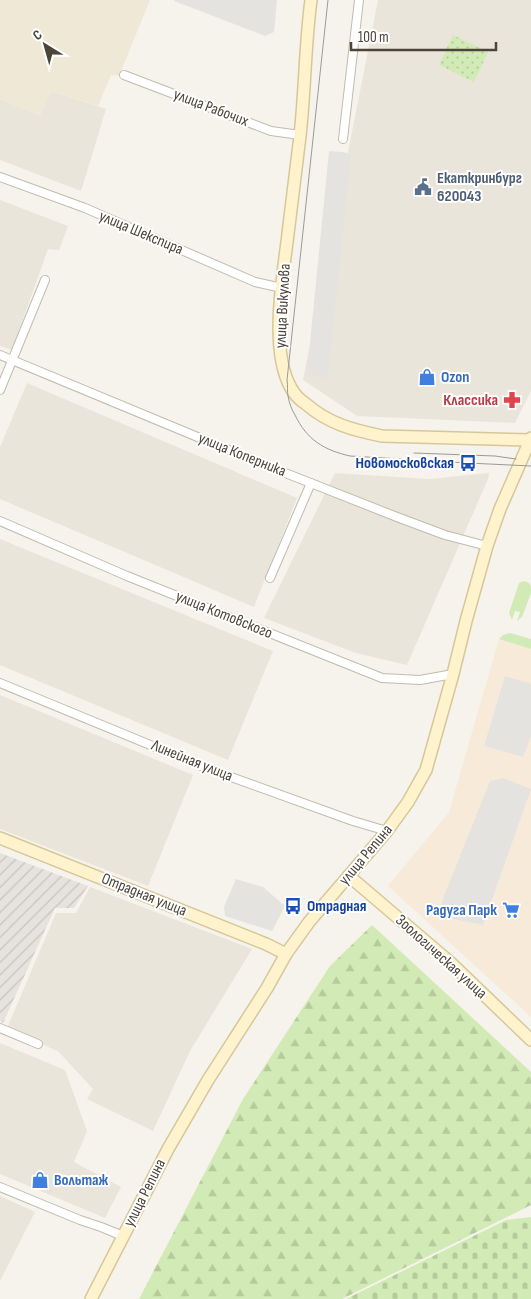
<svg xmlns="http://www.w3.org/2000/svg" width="531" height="1299" font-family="'Sofia Sans Condensed',sans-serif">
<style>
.residential{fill:#eae5da}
.commercial{fill:#f7ead8}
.industrial{fill:url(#industrial-furrows)}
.education{fill:#efe8d6}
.green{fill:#d2eab5}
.forest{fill:url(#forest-firs)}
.cemetery{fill:url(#cemetery-stones)}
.park{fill:url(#park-dots)}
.parking{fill:#e5e3e0}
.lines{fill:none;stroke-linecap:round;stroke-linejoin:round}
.street-casing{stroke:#c2bbae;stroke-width:10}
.secondary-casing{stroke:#d6c79b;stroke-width:14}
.street{stroke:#fff;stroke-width:8}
.secondary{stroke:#fff3cd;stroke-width:11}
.tram{stroke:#9a9a9a;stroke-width:1}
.labels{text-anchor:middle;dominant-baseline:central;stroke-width:4;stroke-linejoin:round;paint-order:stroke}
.street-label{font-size:16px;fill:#4b4439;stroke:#fff}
.service-label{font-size:16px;font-weight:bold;fill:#4e5e75;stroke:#fff;text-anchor:start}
.shop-label{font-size:16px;font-weight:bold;fill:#366cbe;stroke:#fff;text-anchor:start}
.health-label{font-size:16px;font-weight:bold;fill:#be3a42;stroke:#fff;text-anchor:end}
.transit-label{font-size:16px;font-weight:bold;fill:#164399;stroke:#fff;text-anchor:end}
</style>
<defs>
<pattern id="industrial-furrows" width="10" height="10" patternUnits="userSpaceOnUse" patternTransform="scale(1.25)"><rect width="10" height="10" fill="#e6e2dd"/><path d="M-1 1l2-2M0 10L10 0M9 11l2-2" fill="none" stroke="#c7c3be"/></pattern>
<pattern id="forest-firs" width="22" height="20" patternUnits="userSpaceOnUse" patternTransform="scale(1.25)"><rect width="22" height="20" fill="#d2eab5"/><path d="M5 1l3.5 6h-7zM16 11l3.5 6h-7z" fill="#b6ca9c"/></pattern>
<pattern id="cemetery-stones" width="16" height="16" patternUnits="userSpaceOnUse" patternTransform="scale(1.25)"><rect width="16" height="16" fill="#d2eab5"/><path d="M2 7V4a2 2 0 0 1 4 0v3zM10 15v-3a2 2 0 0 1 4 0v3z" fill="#b6ca9c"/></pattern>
<pattern id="park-dots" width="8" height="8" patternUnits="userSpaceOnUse" patternTransform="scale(1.25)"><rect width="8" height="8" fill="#d2eab5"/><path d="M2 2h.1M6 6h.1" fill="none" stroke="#b6ca9c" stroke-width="1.8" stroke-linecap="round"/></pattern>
</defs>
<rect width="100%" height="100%" fill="#f6f3ec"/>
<g class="residential">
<polygon points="378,0 531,0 531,391 515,423 357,416 303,380"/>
<polygon points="51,91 106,109 81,191 0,160 0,99 40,115"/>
<polygon points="0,200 68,226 59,250 48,249 12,350 0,346"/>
<polygon points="27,383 297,498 254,607 0,499 0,447"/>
<polygon points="335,473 430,479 489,473 488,479 407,665 356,653 264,618"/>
<polygon points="0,539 273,651 228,760 0,665"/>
<polygon points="0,695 193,775 148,886 0,829"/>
<polygon points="90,887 252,949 190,1051 153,1131 87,1099 93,1089 59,1052 7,1028 56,913 76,913"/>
<polygon points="0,1043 65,1070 87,1131 74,1162 121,1187 105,1218 0,1174"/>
<polygon points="0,1196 35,1212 0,1281"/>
</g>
<polygon class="commercial" points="499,639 531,649 531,1017 388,886 449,812"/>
<polygon class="industrial" points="0,853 88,886 74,908 55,908 3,1023 0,1021"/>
<polygon class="education" points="0,0 150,0 119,76 111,75 98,106 51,91 40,115 0,99"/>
<g class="green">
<polygon points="524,581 529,583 531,586 531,593 522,617 517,621 520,612 515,611 512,620 509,613 519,583"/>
<polygon points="510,633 531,639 531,649 499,639 503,635"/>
</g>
<polygon class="forest" points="372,925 531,1072 531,1205 342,1299 139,1299 243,1099 330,966"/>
<polygon class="cemetery" points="531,1217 531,1299 346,1299 506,1220"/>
<polygon class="park" points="453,35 488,52 474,82 439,65"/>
<g class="parking">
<polygon points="175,0 277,0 274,32 265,36 174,1"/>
<polygon points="329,151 342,152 351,154 328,378 307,373"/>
<polygon points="505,676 529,683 531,685 531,736 523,757 484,746"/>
<polygon points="503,778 531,789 483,925 454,919 441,911 442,901 490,781"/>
<polygon points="236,879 263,887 285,906 272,931 225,916 224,907"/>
</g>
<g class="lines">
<g class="street-casing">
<g id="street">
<polyline points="124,75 271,131 300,135"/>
<polyline points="343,139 359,0"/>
<polyline points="0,177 85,208 255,282 282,288"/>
<polyline points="0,355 265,465 397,517 445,535 487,546"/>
<polyline points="0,390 45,280"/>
<polyline points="0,521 127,576 382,678 420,680 453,674"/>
<polyline points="270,578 311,483"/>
<polyline points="0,683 206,768 353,821 387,831"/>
<polyline points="0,1028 38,1044"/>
<polyline points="0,1187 80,1220 101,1227 123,1236"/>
</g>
</g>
<g class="secondary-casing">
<g id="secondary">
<path d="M311,0C305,45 305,91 300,136C296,171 291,207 287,242C282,282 270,351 291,388C294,394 300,400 306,404C329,424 353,430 382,436L531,440"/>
<polyline points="0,838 266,944 286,954"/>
<polyline points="349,876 451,963 531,1040"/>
<polyline points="91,1299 168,1149 208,1080 267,988 286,954 309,922 387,831 408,802 426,770 453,674 466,621 487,546 500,509 531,438"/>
</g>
</g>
<use href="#street" class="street"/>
<use href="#secondary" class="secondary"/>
<g class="tram">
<path d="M328,0L287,380C288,386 287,391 288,396C289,403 292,410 295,415C307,440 324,450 350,456L468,463L531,466"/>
<polyline points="414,453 495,456 516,459"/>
</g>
</g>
<defs>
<g id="civic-bare" transform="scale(1.35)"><path d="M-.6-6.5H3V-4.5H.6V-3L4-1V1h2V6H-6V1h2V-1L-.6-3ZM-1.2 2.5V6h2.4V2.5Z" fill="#5c6f8a" stroke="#fff" stroke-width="2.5" paint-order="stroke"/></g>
<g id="shop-bare" transform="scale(1.35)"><path d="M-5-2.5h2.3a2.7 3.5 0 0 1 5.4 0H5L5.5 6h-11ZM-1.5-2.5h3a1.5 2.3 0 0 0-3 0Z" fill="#3f7fe0" stroke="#fff" stroke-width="2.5" paint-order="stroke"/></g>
<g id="pharmacy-bare" transform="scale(1.35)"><path d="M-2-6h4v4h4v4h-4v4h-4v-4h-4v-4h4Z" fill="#e0444e" stroke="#fff" stroke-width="2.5" paint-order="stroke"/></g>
<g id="bus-bare" transform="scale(1.35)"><path d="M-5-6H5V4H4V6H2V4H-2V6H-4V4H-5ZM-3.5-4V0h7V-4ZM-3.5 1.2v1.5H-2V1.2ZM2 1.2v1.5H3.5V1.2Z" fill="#1a4fb4" stroke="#fff" stroke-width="2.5" paint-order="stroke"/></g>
<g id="supermarket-bare" transform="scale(1.35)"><path d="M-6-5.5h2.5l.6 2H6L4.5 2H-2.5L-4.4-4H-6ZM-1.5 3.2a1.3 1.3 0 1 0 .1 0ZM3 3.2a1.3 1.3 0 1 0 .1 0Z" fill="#3f7fe0" stroke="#fff" stroke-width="2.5" paint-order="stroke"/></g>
</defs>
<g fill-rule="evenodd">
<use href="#civic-bare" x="423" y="187"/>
<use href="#shop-bare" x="427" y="377"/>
<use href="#pharmacy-bare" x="512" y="400"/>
<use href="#bus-bare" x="468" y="463"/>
<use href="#bus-bare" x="293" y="906"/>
<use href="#supermarket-bare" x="511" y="910"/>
<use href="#shop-bare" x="40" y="1180"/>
</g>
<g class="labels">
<g class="street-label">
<text transform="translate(211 108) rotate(21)">улица Рабочих</text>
<text transform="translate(141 233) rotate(23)">улица Шекспира</text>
<text transform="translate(283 306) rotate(-87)">улица Викулова</text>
<text transform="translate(242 455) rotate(22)">улица Коперника</text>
<text transform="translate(224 615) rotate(22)">улица Котовского</text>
<text transform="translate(192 761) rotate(22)">Линейная улица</text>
<text transform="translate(366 855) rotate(-50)">улица Репина</text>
<text transform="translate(144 895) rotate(22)">Отрадная улица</text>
<text transform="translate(441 957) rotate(42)">Зоологическая улица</text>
<text transform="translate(145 1193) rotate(-63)">улица Репина</text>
</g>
<g class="service-label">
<text x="437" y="178">Екаткринбург<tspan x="437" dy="18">620043</tspan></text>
</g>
<g class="shop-label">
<text x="441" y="377">Ozon</text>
<text x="497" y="910" text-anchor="end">Радуга Парк</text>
<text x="54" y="1180">Вольтаж</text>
</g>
<g class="health-label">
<text x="498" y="400">Классика</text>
</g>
<g class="transit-label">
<text x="454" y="463">Новомосковская</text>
<text x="307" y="906" text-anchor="start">Отрадная</text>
</g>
</g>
<g transform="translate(45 45) rotate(323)" stroke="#ffffff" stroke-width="4" paint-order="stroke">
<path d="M0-4L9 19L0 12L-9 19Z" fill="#4b4439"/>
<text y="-8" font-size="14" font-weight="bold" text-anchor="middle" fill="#4b4439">С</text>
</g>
<path d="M351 42v8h145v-8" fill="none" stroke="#4b4439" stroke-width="2.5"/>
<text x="358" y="42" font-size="15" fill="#4b4439" stroke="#ffffff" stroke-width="4" paint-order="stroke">100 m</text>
</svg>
